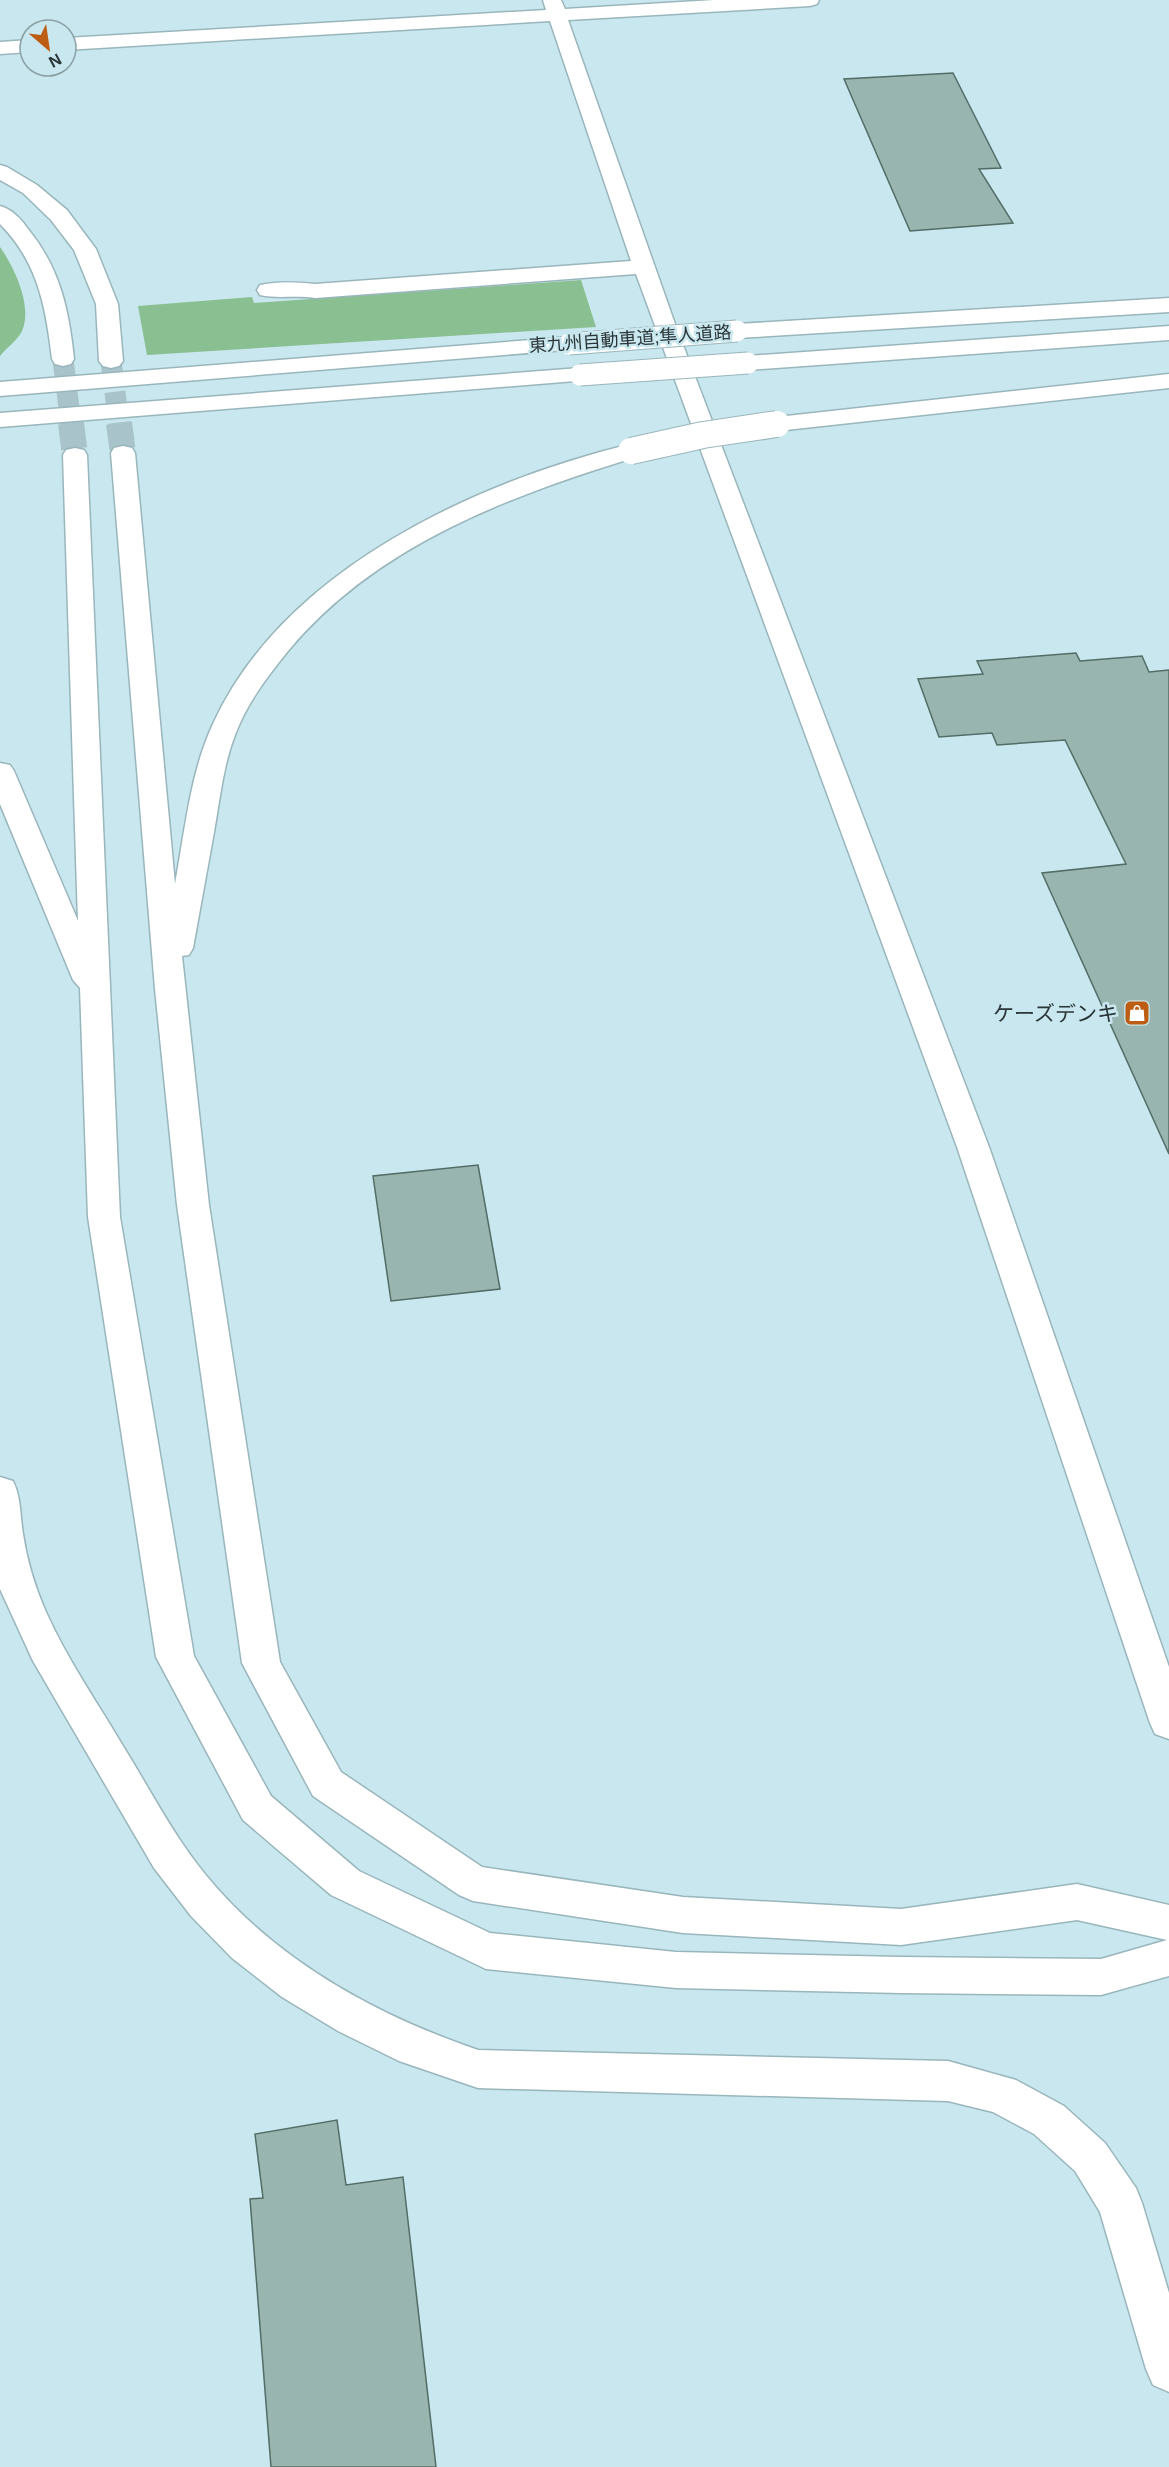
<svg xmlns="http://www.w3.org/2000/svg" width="1169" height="2467" font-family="Arial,'Noto Sans JP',sans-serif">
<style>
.green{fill:#8abf91}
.building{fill:#99b5af;stroke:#526d67;stroke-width:1.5}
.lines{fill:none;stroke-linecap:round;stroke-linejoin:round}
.highway-tunnel-far1{stroke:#a9c3ca;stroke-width:21;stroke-dasharray:21 10;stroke-linecap:butt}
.highway-tunnel{stroke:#a9c3ca;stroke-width:26;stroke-dasharray:26 14;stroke-linecap:butt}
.minor-casing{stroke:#99b6bc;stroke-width:3}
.highway-casing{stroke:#99b6bc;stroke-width:3}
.minor{fill:#fff;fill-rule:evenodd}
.highway{fill:#fff;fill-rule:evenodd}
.highway-bridge-far1-casing{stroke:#99b6bc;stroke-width:23;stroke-linecap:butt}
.highway-bridge-casing{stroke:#99b6bc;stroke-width:28;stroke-linecap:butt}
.highway-bridge-far1{stroke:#fff;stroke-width:21}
.highway-bridge{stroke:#fff;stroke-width:26}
.labels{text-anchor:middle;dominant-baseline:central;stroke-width:5;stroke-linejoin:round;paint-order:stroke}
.far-street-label{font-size:18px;fill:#2a3538;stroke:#c9e7ee}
.poi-label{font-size:21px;fill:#2a3538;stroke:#c9e7ee;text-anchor:end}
</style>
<rect width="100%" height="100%" fill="#c9e7ee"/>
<g class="green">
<path d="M0,247C14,267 33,306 22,331C18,340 6,348 0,356Z"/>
<polygon points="581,280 596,327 147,355 138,306 252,297 254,303"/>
</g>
<g class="building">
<polygon points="953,73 1001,168 979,169 1013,223 910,231 844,79"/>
<polygon points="1076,653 1080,661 1142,656 1149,672 1169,670 1169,1154 1042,873 1126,864 1065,740 997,745 992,733 939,737 918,679 983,674 977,661"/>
<polygon points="478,1165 500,1289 391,1301 373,1176"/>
<polygon points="337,2120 346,2185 403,2177 436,2467 271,2467 250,2199 263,2198 255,2134"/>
</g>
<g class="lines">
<g class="highway-tunnel-far1">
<polyline points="63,359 71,424"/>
<polyline points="111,361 119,424"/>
</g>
<g class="highway-tunnel">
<polyline points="71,423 75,455"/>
<polyline points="119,423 123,453"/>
</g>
<g class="minor-casing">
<g id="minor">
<path d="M543,0H561L565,9L714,0H819L817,4L810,6L568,20L675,324L989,1147L1169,1667V1739L1155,1734L1150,1723L957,1147L636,274L315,298C297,295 276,299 260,295L257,290L260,285C279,281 296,282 315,284L631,261L550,21L66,50V38L546,10Z"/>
<polygon points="30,40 30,52 0,54 0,42"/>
<path d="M0,1477L13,1481C21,1497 20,1516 23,1534C27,1561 35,1587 46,1612C67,1659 97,1702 123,1746C143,1778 161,1812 182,1843C252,1947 362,2010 478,2050L948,2061L1016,2080L1064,2106L1105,2143L1136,2188L1142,2203L1169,2293V2392L1153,2385L1146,2369L1100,2212L1075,2171L1034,2134L993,2112L948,2101L478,2088L399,2061L338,2031L282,1997L232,1958L191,1916L154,1868L33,1661L0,1589Z"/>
</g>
</g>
<g class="highway-casing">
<g id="highway">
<polygon points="0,165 7,167 37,185 67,210 96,249 118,304 123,361 119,366 111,368 103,366 99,361 96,304 74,250 51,220 23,193 0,180"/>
<path d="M0,206C12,209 21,219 28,229C60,268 69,310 74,359L71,364L63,366L55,364L52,359C46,308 38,262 0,224Z"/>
<polygon points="1169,298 1169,312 737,338 729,336 726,331 729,326 737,324"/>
<polygon points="1169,326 1169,340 748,370 740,368 736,363 740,358 748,356"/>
<polygon points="569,337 577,339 580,344 577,349 0,396 0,382"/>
<polygon points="580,368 588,370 592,375 588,380 0,427 0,413"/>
<polygon points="1169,374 1169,388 777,431 769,429 765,424 769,419 777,417"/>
<path d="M631,444L639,446L643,451L639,456C510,496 377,544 288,651C267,677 247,703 235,735C223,766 220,799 214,832C207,871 200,909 193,948L189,955L182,956L209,1205L280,1662L341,1772L482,1867L683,1897L901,1909L1077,1884L1169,1905V1976L1101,1995L901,1993L676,1988L486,1969L331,1895L243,1820L156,1657L88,1217L80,988L73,980L0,804V763L10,765L14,771L78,921L63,455L66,450L75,448L84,450L87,455L120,1217L194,1656L271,1796L359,1871L490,1933L676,1952L901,1957L1101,1959L1167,1940L1077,1920L901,1945L683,1933L473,1901L459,1895L313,1796L242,1663L177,1205L155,989L111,453L114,448L123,446L132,448L135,453L175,884C185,831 190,773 213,724C283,570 475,482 631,444Z"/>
</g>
</g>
<use href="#minor" class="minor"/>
<use href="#highway" class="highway"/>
<g class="highway-bridge-far1-casing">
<g id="highway-bridge-far1">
<polyline points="569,344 737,331"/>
<polyline points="580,375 748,363"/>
<polyline points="775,424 777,424"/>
</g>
</g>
<g class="highway-bridge-casing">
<polyline id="highway-bridge" points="631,451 703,435 777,424"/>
</g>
<use href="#highway-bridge-far1" class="highway-bridge-far1"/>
<use href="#highway-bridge" class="highway-bridge"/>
</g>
<defs>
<g id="shop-square" transform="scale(1.35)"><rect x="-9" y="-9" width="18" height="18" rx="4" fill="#bc5d13" stroke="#c9e7ee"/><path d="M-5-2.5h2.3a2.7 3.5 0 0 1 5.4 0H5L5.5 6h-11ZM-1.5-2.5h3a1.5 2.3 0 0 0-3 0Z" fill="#fff"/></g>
</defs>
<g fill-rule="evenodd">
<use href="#shop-square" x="1137" y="1013"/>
</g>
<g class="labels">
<g class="far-street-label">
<text transform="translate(630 339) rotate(-4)">東九州自動車道;隼人道路</text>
</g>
<g class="poi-label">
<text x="1118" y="1013">ケーズデンキ</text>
</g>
</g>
<g transform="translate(48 48) rotate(151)"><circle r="28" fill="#c9e7ee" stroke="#89a0a5" stroke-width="1.5"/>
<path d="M0-4.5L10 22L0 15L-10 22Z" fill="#bc5d13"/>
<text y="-9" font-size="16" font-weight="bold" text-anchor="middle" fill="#2a3538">N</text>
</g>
</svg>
